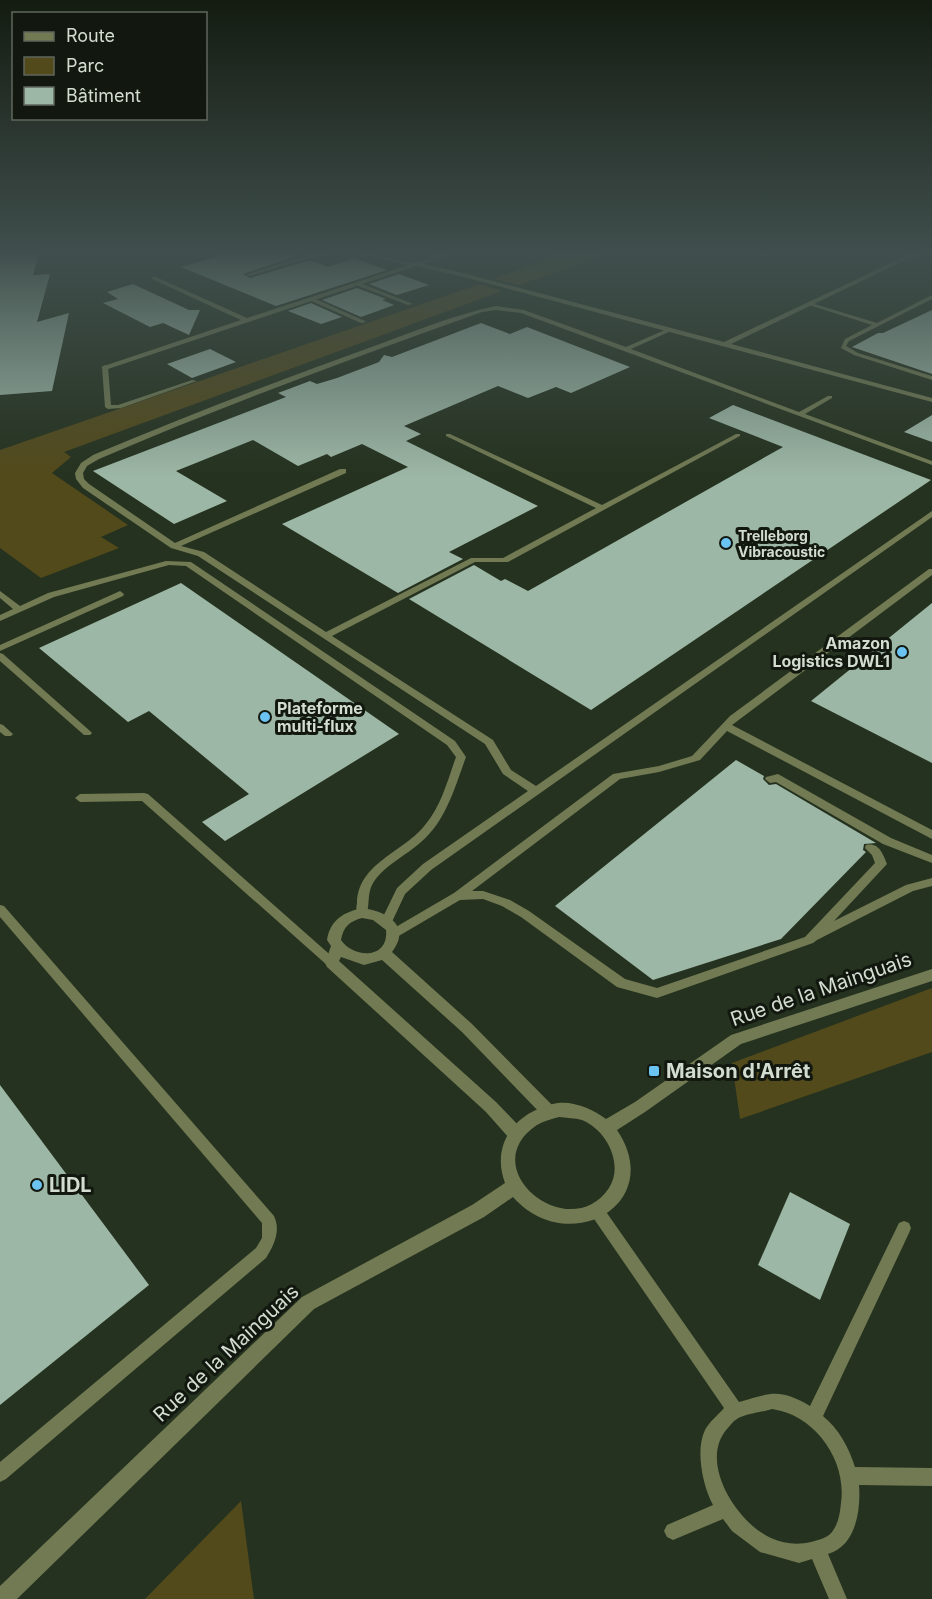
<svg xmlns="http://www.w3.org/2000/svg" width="932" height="1599" font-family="Inter,sans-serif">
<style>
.green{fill:#534a1b}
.building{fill:#9db7a6}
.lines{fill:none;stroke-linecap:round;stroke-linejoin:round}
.service{fill:#727a53;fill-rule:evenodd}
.minor{fill:#727a53;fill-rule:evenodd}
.tertiary{fill:#727a53;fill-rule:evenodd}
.poi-dot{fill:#6ac3f1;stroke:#12180f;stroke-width:2}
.labels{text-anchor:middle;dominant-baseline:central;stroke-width:6;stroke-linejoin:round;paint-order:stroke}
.far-poi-label{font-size:14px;font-weight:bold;fill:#d3dcd0;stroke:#12180f;text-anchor:start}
.poi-label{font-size:16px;font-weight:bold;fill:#d3dcd0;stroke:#12180f;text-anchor:end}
.near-street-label{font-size:20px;fill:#d3dcd0;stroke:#12180f}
.near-poi-label{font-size:20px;font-weight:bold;fill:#d3dcd0;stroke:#12180f;text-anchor:start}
</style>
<rect width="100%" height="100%" fill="#25321f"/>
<g class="green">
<polygon points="561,254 607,254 519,285 493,279"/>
<polygon points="480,284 502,291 64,452 71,457 52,473 128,525 101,537 119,548 41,578 0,548 0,450"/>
<polygon points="932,988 932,1052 740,1119 732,1063"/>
<polygon points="241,1501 254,1599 145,1599"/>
</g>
<g class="building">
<polygon points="0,254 39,254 33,275 50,274 37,322 69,313 52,391 0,395"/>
<polygon points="225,254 297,256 243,274 250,278 310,260 328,267 354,258 387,270 276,306 181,267"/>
<polygon points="399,274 429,285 397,295 369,284"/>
<polygon points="133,284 189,310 200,310 189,335 163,323 150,327 103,303 118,299 107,292"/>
<polygon points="357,288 386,299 382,300 394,305 361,317 322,300"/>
<polygon points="311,303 342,317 321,324 288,311"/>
<polygon points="932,310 932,374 852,347 878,333 883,333"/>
<polygon points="481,323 510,334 527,327 630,367 571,393 556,387 528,398 498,386 404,426 421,434 406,441 538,506 449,552 463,559 398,593 282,524 408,467 362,444 331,457 327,454 298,466 253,440 176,471 227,501 174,524 93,471 286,397 278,393 310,381 317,384 337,378 379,362 384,355 392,357"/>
<polygon points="210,349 236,362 192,378 167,364"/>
<polygon points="733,405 931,480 591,710 409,599 474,565 501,581 505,579 528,591 783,447 709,418"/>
<polygon points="932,415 932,442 904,432"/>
<polygon points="181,583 399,734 225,841 202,822 249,794 149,711 128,722 39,648"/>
<polygon points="932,603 932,763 811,701"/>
<polygon points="736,760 764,776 763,779 769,785 776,784 876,843 864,844 863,850 866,852 781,939 653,980 555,906"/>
<polygon points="0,1085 149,1285 0,1405"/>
<polygon points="790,1192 850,1224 820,1300 758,1265"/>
</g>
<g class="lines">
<g class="service">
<polygon points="310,254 328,254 313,257 250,276 245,275"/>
<polygon points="356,283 360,283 413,304 408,305 356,285"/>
<polygon points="932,295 932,299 849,341 846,346 858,353 932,376 932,380 854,355 841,348 845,339 872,325 806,304 811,303 877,323"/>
<polygon points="311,297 365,321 366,322 361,323 309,300 309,298"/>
<path d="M496,306L524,310L626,347L667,329H671V331L631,349L799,412L828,396H832V398L805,414L932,461V465L521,313L496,310L482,312C353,358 225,405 99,459L87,466L83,473L84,479L89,484L175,543L340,469H346V473L181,546L204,552L326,632L471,558H503L596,508L446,436V434H450L602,505L736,434H740V436L508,562H475L332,636L493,740L511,770L536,786L932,511V517L431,870L405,894L391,924L387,926L383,924L381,921L397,888L423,864L528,791L503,774L485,744L198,556L171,548L83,488L76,479L75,473L81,463L93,455C183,417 274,382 366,349C408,334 452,315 496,306Z"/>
<polygon points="105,365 108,367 111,405 118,405 192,380 197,381 121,408 108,409 105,407 102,367"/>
<path d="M166,561L191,562L455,741L466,757C455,787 446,821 421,842C406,856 382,866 372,885C367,895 370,906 366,916H358C356,911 356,908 357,903C358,863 404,852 425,825C441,807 448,779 456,757L447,745L186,566L169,565L54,597L0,621V615L13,609L0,598V591L20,606L48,593Z"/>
<path d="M929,569H932V575L732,725L932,830V839L727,731L700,760L659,772L620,779L472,891H483L510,900L529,911L625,979L657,988L805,937L875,863L872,855L865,848L866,845C879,842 883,854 887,864L834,921L906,885L932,878V886L913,891L817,940L813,943L657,998L617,987L521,917L502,906L483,899L460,900L397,937L393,939L389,937L387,934L389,931L454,893L613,774L659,766L692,756L730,716Z"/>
<polygon points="120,591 124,594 123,596 0,651 0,645"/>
<polygon points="0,653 3,654 90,731 92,733 90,735 84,735 0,661"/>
<polygon points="0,724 3,725 13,734 11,736 5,736 0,732"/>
<polygon points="778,774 891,838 932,855 932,863 883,844 776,782 770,783 765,779 766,777"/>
<polygon points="144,793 148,794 336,960 338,963 336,966 332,968 328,966 142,801 80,802 75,798 80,794"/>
<path d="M0,905L4,906L274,1216C281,1231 274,1245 266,1258L6,1479L0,1482V1462L256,1248L262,1238V1223L0,917Z"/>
<path d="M597,1204L602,1206L739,1402C771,1393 779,1388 810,1406L899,1223L904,1221L909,1223L911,1228L909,1233L823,1416C839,1429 849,1448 855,1467L932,1468V1486L859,1485C861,1510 856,1546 828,1554L847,1599H829L812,1559L799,1563L760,1552L732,1531L723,1519L673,1540L667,1537L664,1531L667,1525L713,1505C703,1487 695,1450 705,1430C709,1422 718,1415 724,1408L592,1216L590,1211L592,1206ZM772,1409C815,1415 847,1460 841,1503C840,1512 839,1521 834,1529C829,1538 821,1539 811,1542C798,1545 784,1544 771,1538C737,1523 698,1462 727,1429C730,1426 733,1421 737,1419C744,1414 763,1412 772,1409Z"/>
</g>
<g class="minor">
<path d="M363,254C380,254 404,264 417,262C429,261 438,254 451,254L423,264L467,274L724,342L910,254H918L731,344L932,398V402L464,277L416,266L108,369L101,367L241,320L152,279V277H156L247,318L409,265Z"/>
<path d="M362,908C387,911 412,926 392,952L472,1024L554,1107L557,1112L554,1117L549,1119L544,1117L462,1032L382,960L364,965L341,957L339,961L496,1102L521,1128L523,1133L521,1138L515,1140L509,1138L486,1112L327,967L325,963L331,946L327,940C330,920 344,912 362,908ZM362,918L373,920L386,930C389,959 354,959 341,940C343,927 350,921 362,918Z"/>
</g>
<path class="tertiary" d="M932,969V981L741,1044L645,1112L617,1130C667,1204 568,1259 513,1197L484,1217L314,1309L17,1599H0V1586L302,1297L472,1205L505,1183C490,1143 517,1110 558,1103C575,1101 594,1110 606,1119L635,1102L731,1035ZM559,1117C566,1118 575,1118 582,1120C607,1130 624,1165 609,1188C569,1247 472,1168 537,1125C544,1121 552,1119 559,1117Z"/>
</g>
<linearGradient id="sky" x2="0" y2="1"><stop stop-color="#141c11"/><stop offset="0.53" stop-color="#404f4d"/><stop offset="1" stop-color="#404f4d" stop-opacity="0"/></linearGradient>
<rect width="932" height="478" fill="url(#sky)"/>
<g class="poi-dot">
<circle cx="726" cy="543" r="6"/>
<circle cx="902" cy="652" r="6"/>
<circle cx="265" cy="717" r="6"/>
<rect x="648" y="1065" width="12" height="12" rx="3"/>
<circle cx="37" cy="1185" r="6"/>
</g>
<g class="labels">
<g class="far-poi-label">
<text x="738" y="535">Trelleborg<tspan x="738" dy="16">Vibracoustic</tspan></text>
</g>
<g class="poi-label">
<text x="890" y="643">Amazon<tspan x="890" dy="18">Logistics DWL1</tspan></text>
<text x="277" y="708" text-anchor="start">Plateforme<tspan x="277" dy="18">multi-flux</tspan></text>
</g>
<g class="near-street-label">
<text transform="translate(821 989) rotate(-19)">Rue de la Mainguais</text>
<text transform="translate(226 1353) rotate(-43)">Rue de la Mainguais</text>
</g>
<g class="near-poi-label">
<text x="666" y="1071">Maison d'Arrêt</text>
<text x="49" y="1185">LIDL</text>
</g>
</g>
<rect x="12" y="12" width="195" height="108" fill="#12180f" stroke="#5f665c" stroke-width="1.5"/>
<rect x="24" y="32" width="30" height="9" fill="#727a53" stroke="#5f665c" stroke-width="1.5"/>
<text x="66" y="42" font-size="18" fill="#d3dcd0">Route</text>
<rect x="24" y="57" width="30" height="18" fill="#534a1b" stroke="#5f665c" stroke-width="1.5"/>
<text x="66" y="72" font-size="18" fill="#d3dcd0">Parc</text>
<rect x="24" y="87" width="30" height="18" fill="#9db7a6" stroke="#5f665c" stroke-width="1.5"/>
<text x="66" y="102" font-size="18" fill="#d3dcd0">Bâtiment</text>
</svg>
